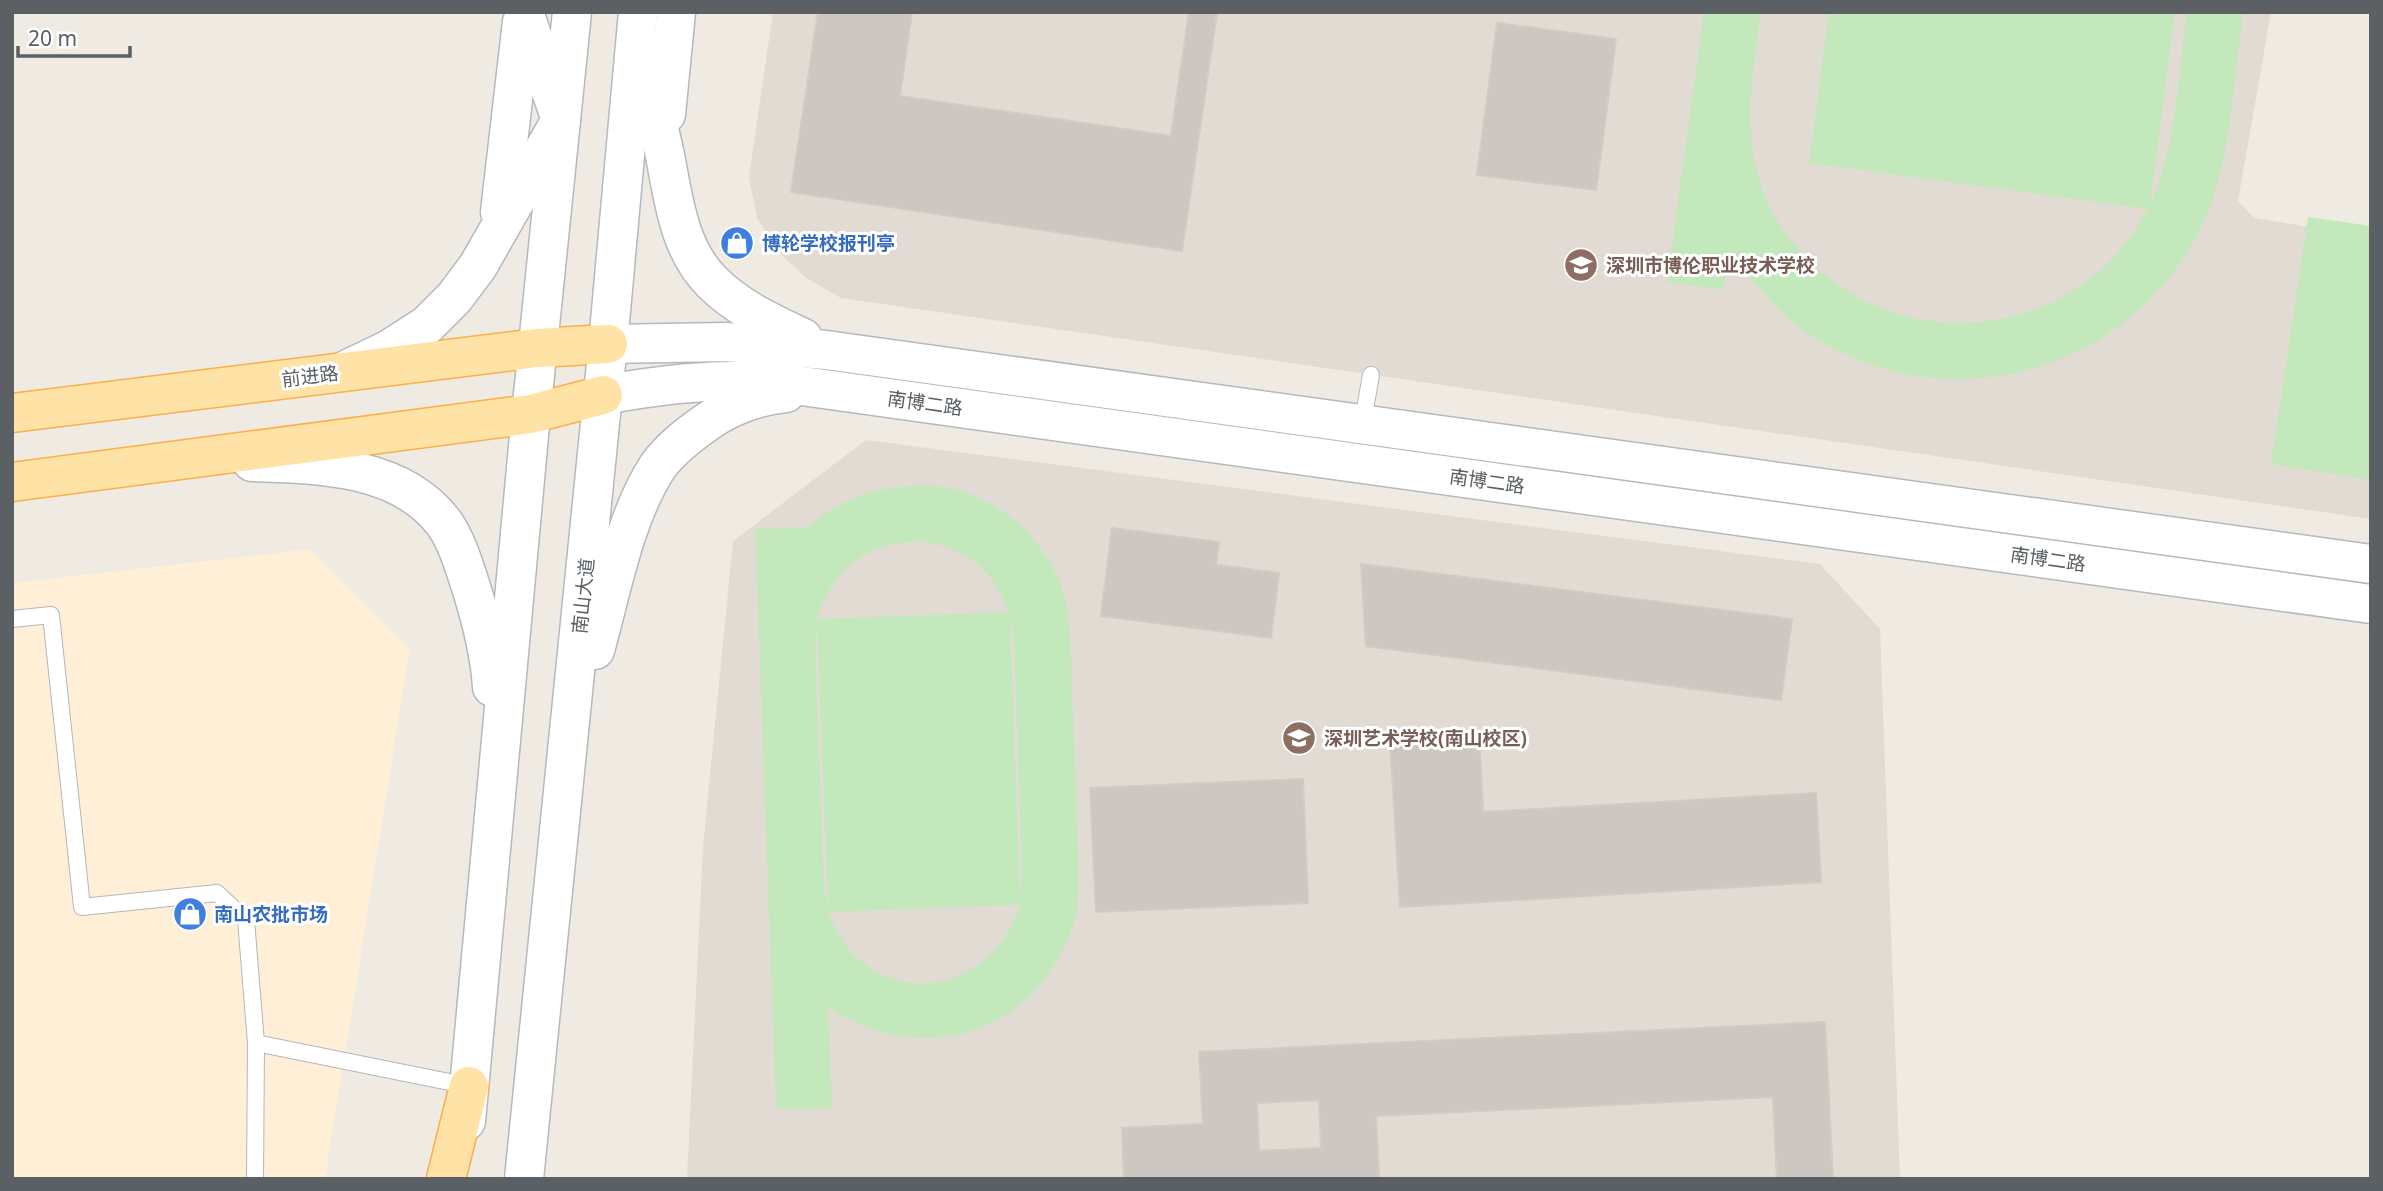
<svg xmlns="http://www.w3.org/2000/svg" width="2383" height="1191" font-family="'Noto Sans','Noto Sans SC',sans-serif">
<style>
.commercial{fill:#ffefd6}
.education{fill:#e1dbd3}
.green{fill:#c3e8bc;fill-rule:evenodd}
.building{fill:#ccc7c1;stroke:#d4cac0;stroke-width:2;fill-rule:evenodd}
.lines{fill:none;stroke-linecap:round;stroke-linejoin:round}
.lane-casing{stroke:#b3b7bb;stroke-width:18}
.secondary-casing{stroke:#b4b9be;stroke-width:41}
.primary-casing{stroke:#fdae4d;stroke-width:41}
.lane{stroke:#fff;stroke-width:16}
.secondary{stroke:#fff;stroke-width:38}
.primary{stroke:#ffe2a6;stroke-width:38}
.labels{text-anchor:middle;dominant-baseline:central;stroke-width:6;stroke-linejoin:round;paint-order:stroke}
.shop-label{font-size:19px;font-weight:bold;fill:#366cbe;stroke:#fff;text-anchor:start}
.education-label{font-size:19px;font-weight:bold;fill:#785e54;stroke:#fff;text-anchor:start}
.street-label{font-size:19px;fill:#5a6064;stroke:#fff}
</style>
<rect width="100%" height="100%" fill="#efeae2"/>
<polygon class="commercial" points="310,549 410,649 325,1179 12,1179 12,583"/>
<g class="education">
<polygon points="773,12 2271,12 2238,201 2254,218 2371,237 2371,519 841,298 806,278 778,251 757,218 749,177"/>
<polygon points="866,440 1820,564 1880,629 1900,1179 687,1179 703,847 733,541"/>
</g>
<g class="green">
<path d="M1704,12H1761C1753,74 1742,124 1761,186C1774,224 1802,258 1834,282C1916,342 2033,336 2107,264C2124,248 2136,229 2148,209L1809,163L1829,12H2175L2150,205C2176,150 2178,73 2187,12H2243C2234,80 2230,174 2198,234C2126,371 1955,420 1821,342C1782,320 1755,285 1729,249L1723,290L1667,282Z"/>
<polygon points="2308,217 2371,226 2371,480 2271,464"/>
<path d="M928,485C940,487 953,488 965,492C1011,508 1052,550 1065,598C1067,608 1068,620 1070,630L1079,882C1078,894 1078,908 1075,919C1041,1032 925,1072 828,1007L832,1108L776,1109L755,529L809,527C844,494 881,487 928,485ZM923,541C967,550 993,569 1009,612L817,619C834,566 869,542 923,541ZM1010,619L1014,636L1022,881L1020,897ZM817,629L828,904L827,905L824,888L815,643ZM1020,905C997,980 913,1011 853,954C841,942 835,927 828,912Z"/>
</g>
<g class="building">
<polygon points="818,12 912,12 900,96 1171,136 1189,12 1217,12 1182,251 791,192"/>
<polygon points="1497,23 1616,39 1596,190 1477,175"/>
<polygon points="1112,528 1219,542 1216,565 1279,573 1271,638 1101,616"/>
<polygon points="1361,564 1792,619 1781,700 1366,646"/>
<polygon points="1479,733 1483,812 1816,793 1821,882 1400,907 1390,738"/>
<polygon points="1303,779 1308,903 1096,912 1090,788"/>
<path d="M1825,1022L1833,1179H1777L1773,1097L1376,1116L1379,1179H1124L1122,1128L1203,1124L1199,1052ZM1319,1100L1321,1148L1259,1151L1257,1103Z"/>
</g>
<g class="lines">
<g class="lane-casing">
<g id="lane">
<polyline points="1362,426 1371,375"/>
<polyline points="12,619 51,615 82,907 217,893 246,920 256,1043 255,1179"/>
<polyline points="256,1043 469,1086"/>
</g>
</g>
<g class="secondary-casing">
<g id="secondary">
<path d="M644,67C650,94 657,120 663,146C673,192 676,246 712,282C738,308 769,322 803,338"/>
<polyline points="666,114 676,12"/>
<polyline points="500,212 522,22"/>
<polyline points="608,344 726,342 826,350 2371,564"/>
<polyline points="346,370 388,350 427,325 454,298 478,266 561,120 524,12"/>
<path d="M603,395C660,385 707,379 766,381L2371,604"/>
<path d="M252,462C317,464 401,465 444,523C457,541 464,566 471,587C481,619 490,653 492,687"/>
<path d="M595,650C612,590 624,518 658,466C672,447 691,433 710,420C731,406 760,395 786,393"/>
<polyline points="466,1121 531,414 572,12"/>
<polyline points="524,1179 608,344 638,12"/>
</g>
</g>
<g class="primary-casing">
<g id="primary">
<polyline points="12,413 537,348 608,344"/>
<polyline points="12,482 531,414 603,395"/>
<polyline points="446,1179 469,1086"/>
</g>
</g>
<use href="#lane" class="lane"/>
<use href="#secondary" class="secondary"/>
<use href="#primary" class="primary"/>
</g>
<defs>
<g id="shop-disc" transform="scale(1.75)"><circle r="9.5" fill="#3f7fe0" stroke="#fff"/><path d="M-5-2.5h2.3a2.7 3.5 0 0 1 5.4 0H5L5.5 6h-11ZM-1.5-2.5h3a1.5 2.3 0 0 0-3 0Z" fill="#fff"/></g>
<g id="school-disc" transform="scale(1.75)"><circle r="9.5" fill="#8d6e63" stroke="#fff"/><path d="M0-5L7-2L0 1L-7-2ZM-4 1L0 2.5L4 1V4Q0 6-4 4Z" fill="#fff"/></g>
</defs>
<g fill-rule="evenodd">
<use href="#shop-disc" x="737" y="243"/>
<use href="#school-disc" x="1581" y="265"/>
<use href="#school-disc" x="1299" y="738"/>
<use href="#shop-disc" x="190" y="914"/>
</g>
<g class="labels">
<g class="shop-label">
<text x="762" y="243">博轮学校报刊亭</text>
<text x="214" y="914">南山农批市场</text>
</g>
<g class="education-label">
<text x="1606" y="265">深圳市博伦职业技术学校</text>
<text x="1324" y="738">深圳艺术学校(南山校区)</text>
</g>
<g class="street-label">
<text transform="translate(310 376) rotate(-7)">前进路</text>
<text transform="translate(925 403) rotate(8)">南博二路</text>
<text transform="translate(1487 481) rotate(8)">南博二路</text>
<text transform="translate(2048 559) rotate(8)">南博二路</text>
<text transform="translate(583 596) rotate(-84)">南山大道</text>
</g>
</g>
<rect width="2383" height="1191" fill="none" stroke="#5a6064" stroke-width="28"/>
<path d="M18 46v10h112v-10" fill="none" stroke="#5a6064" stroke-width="3.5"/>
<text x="28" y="46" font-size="21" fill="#5a6064" stroke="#ffffff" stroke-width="5" paint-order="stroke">20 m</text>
</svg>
